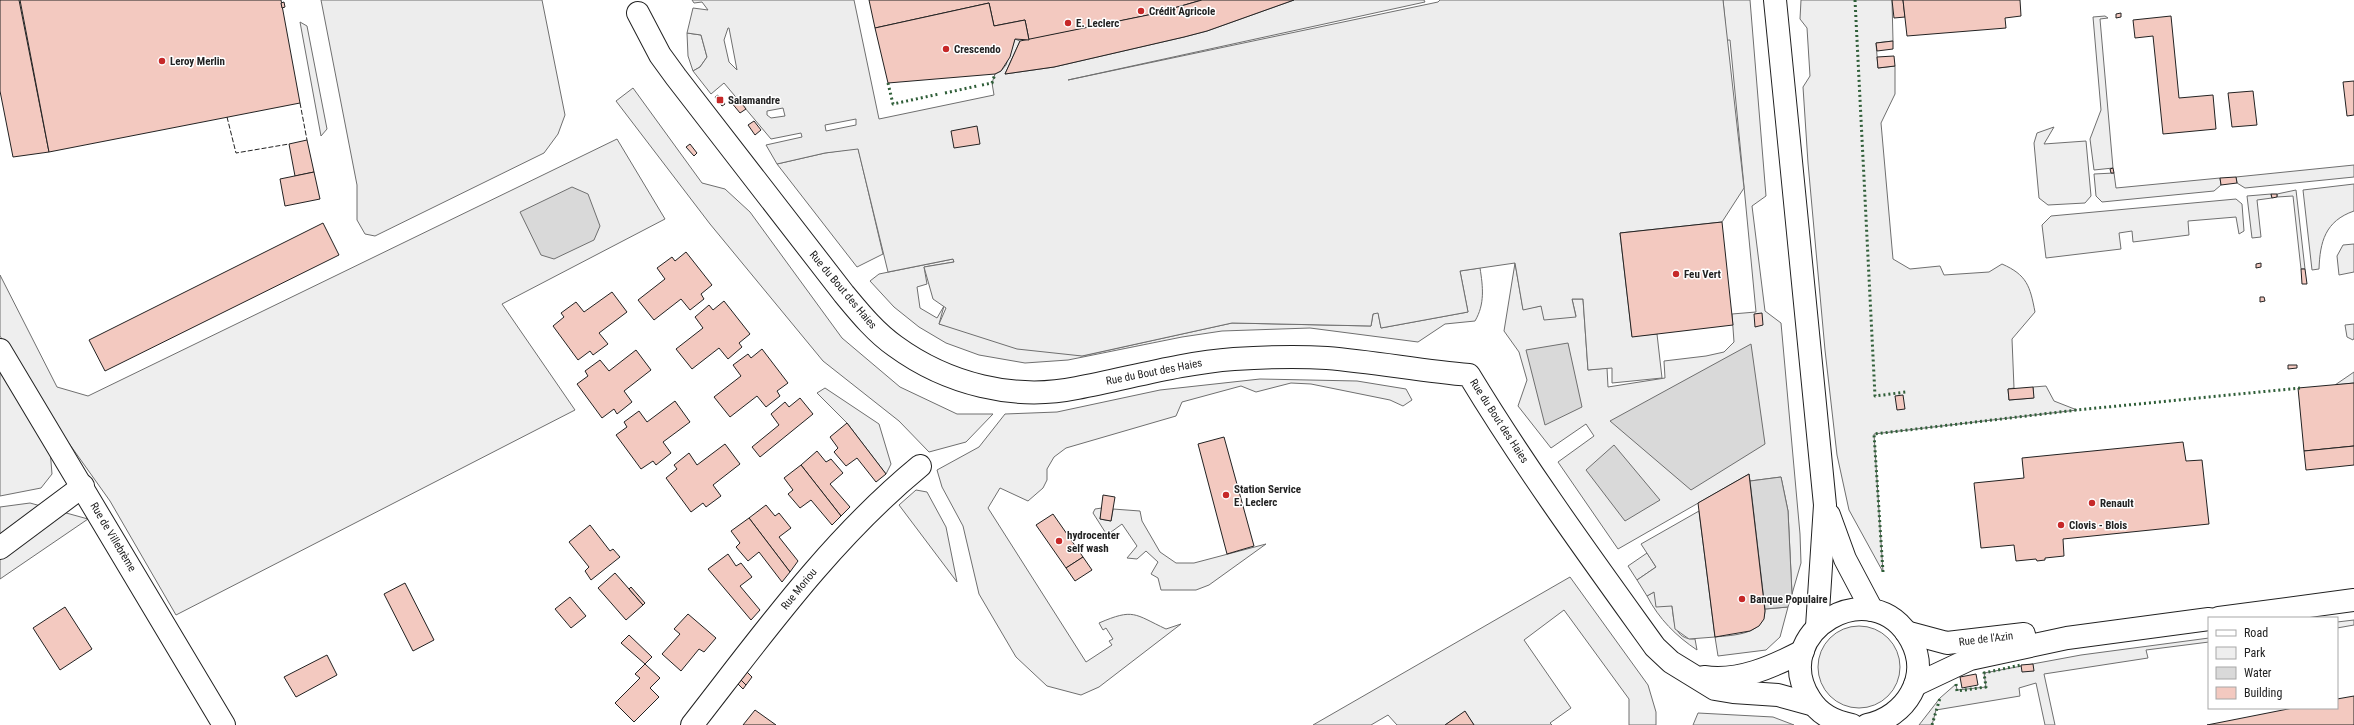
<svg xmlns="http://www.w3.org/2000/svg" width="2354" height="725" font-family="'Roboto Condensed',sans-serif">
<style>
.green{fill:#eee;stroke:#6f6f6f}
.parking{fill:#ededed;stroke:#6f6f6f;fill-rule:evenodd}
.water{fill:#d9d9d9;stroke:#6f6f6f}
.building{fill:#f3c9c0;stroke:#222}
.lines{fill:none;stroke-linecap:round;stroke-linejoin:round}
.minor-casing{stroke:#222;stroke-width:24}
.major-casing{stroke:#222;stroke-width:24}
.minor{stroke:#fff;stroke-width:22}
.major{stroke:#fff;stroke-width:22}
.hedge{stroke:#2f5e38;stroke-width:3;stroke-dasharray:2 3;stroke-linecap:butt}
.fence{stroke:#222;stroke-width:1;stroke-dasharray:5 2;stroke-linecap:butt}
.poi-dot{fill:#c62828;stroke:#fff;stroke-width:1.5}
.labels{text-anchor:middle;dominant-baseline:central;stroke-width:3;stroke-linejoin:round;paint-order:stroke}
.poi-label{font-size:11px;font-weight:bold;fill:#222;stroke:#fff;text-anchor:start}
.street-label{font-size:11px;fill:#222;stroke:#fff}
</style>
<rect width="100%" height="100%" fill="#fff"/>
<g class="green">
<polygon points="1723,0 1750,0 1766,196 1752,206 1765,311 1781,323 1800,534 1801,563 1792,594 1788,511 1781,477 1750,481 1749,474 1618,549 1558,462 1594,436 1586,424 1551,448 1518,406 1527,380 1519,352 1504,331 1515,263 1523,309 1541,306 1576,316 1572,299 1583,299 1588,370 1607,368 1608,387 1665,378 1664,361 1706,356 1724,352 1734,342 1732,314 1756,312 1730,40 1711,41 1725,21"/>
<path d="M1801,0H1892L1893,41L1876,43L1878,68L1895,66V94L1881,123L1893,259L1910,269L1940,266L1944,275L1989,272L2002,264C2027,275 2030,286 2035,312L2012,339L2014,388L2008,389L2009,400L2033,398V387L2046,386L2054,401L2077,410L1874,434L1883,572L1849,510L1837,455L1825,350L1808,163L1803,87L1810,76L1807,28L1800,19Z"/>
<polygon points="2105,16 2108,18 2100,19 2113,168 2094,170 2090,139 2101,110 2093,17"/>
<polygon points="300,22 307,26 327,129 321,136"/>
<polygon points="687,33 701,35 707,57 700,67 693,71 688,56"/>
<polygon points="633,88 702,183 725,189 750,212 842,338 900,387 957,414 993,414 966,442 929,452 899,421 823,361 710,224 616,101"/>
<polygon points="2054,127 2044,144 2086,141 2091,196 2085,203 2048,205 2039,198 2034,143 2037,133"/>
<polygon points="617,139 665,219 502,304 575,410 176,615 110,501 63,435 0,336 0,275 57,387 88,396"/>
<polygon points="858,148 883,254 857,267 777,164 825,153"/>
<polygon points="2354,165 2354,177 2245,188 2237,183 2236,177"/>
<polygon points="2114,173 2116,188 2220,178 2221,185 2214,191 2102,202 2096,196 2094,174"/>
<path d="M2354,184V211C2325,221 2320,242 2319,269L2312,270L2303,190Z"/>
<polygon points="2296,190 2305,269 2301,269 2293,196 2277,197 2277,194"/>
<polygon points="2271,194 2272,198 2257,200 2261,237 2252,238 2247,196"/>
<polygon points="2236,199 2242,204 2244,231 2239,234 2236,217 2188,221 2189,235 2133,242 2132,231 2119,233 2121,249 2046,258 2042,225 2051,216"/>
<polygon points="2354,244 2354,272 2339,275 2337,256 2343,245"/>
<path d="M953,259L954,262L924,267L927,284L917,287L920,308L937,318L944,306L939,324L1082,356L1232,323L1371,326L1373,314L1378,312L1381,328L1468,312L1460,271L1480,268C1483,287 1485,304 1475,321L1445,324L1418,342L1310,328L1222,331L1182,337L1068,360L1025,363L979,355L946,343L919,327L894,307L870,281L879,274Z"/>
<polygon points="2354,324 2354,338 2353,340 2347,337 2345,325"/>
<polygon points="0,368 50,449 52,474 41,488 0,496"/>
<polygon points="2354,372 2354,383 2335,385"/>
<path d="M1260,379L1357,381L1406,389L1412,400L1403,406L1390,400L1311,384L1291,383L1256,392L1241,386L1182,402L1176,416L1066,448L1054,457L1047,469V480L1043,488L1028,501L1000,488L988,508L1086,662L1112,645L1109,641L1113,639L1106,628L1103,630L1099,623C1134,608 1134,614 1166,629L1181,624L1099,687L1081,695L1047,686L1016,657L979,594L963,526L942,487L937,470L979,447L1005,414L1057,412L1160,390Z"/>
<polygon points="825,388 879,424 891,464 886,474 847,423 817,393"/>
<polygon points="916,490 927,492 946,527 957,582 899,505"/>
<polygon points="30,503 88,519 0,579 0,507"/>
<polygon points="1102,508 1100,519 1111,521 1113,509 1140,511 1142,521 1160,552 1176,563 1194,563 1266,544 1209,585 1196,590 1161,590 1158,578 1151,574 1158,562 1146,551 1137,559 1127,558 1137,546 1122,524 1107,535 1093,513 1095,509"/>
<polygon points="1647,553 1656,567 1637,580 1628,566"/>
<polygon points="1570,577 1648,685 1656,712 1656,725 1629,725 1629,699 1564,610 1524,640 1571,708 1550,723 1552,725 1474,725 1465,712 1445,725 1397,725 1388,715 1371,725 1313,725"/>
<path d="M1654,592L1672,606C1674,621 1674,640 1695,639L1697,650C1676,636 1659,619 1647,596Z"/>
<path d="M1788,607L1780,637L1766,650L1718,656L1715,637C1734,635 1765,635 1765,609Z"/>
<polygon points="2354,620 2354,625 2337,628 2337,622"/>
<circle cx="1859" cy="667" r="41"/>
<polygon points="2209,638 2209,642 2146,650 2148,658 2044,674 2055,725 2045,725 2036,683 2019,688 2020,696 1936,710 1932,725 1919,725 1940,698 1956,684 1957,690 1986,687 1984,673 2081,655"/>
<polygon points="1698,713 1773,717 1794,725 1693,725"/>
</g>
<g class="parking">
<polygon points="321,0 542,0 565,115 558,134 544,153 375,236 365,234 357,220 357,185"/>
<path d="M692,0H854L879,119L994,95L992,83L995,74L1001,71L1006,65L1015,39L1020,41L1005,74L1054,67L1184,37L1207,31L1294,0H1424L1425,2L1068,80L1438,2L1440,0H1723L1744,188L1722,222L1620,233L1632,336L1657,334L1662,378L1612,383V368L1588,370L1583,299H1572L1576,317L1544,320L1541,306L1523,310L1515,263L1460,271L1468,312L1381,328L1378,313L1373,314L1371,326L1232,323L1082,356L1017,349L939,324L946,308L933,299L924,267L954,262L953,259L888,272L858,149L825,153L777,164L766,145L802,137L801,133L771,139L724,83L711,94L693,71L700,67L707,57L701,35L687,33L693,8L708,10L702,2L694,3ZM728,28H729L737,70L729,62L724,40ZM783,108L785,116L771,118L767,115V111ZM856,119V125L826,131L825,125Z"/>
<polygon points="1699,511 1715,637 1689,639 1675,629 1672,606 1656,607 1654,592 1647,596 1637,580 1656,567 1641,544"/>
</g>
<g class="water">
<polygon points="572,187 588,194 600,226 594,240 554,259 541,255 520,212"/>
<polygon points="1568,343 1582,407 1545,425 1526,350"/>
<polygon points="1751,344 1765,444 1691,490 1610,421"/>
<polygon points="1614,445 1660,500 1625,521 1586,470"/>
<polygon points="1781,477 1788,511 1792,594 1788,607 1765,609 1750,481"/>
</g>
<g class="building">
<polygon points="0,0 19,0 49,152 13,157 0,91"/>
<polygon points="20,0 281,0 300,103 49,152"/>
<polygon points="869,0 1202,0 1153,14 1029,40 1025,20 994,26 989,3 875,28"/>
<polygon points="1202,0 1294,0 1207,31 1184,37 1054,67 1005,74 1020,41 1153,14"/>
<polygon points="1892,0 1903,0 1905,17 1894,18"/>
<polygon points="1903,0 2020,0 2021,16 2005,18 2006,28 1907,36"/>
<polygon points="284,2 285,7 282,8 281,3"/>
<polygon points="989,3 994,26 1025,20 1029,40 1015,39 1010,57 1001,71 995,74 888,83 875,28"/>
<polygon points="2121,13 2121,17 2116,18 2116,14"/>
<polygon points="2171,16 2179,98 2213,95 2216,129 2163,134 2153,36 2135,38 2133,20"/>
<polygon points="1893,41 1893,49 1877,51 1876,43"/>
<polygon points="1894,56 1895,66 1878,68 1877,57"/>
<polygon points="2354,81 2354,115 2347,116 2343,82"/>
<polygon points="2253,91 2257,125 2232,127 2228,93"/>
<polygon points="718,95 725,104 722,106 715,97"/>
<polygon points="737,97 746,109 740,113 731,102"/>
<polygon points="754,121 761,130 755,135 748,125"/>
<polygon points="977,126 980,144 954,148 951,131"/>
<polygon points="307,140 314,172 295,176 289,144"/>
<polygon points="690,144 697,153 694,156 686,147"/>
<polygon points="2113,168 2114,173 2111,173 2110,169"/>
<polygon points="314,172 320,199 285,206 280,179"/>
<polygon points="2236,177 2237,183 2221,185 2220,178"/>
<polygon points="2271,194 2277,194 2277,197 2272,198"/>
<polygon points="1722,222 1733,325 1632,337 1620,233"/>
<polygon points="323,223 339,255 105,371 89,340"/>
<polygon points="686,252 712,285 701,294 704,299 690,310 681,299 654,320 638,300 665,279 657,268 672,257 675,261"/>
<polygon points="2261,263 2261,267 2256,268 2256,264"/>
<polygon points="2301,269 2305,269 2307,284 2302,284"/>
<polygon points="612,292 627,312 599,333 608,344 593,355 590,351 578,360 553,326 564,317 561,313 576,302 584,312"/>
<polygon points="2260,297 2264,297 2265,301 2260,302"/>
<polygon points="724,301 750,334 739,343 742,347 728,359 719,348 692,369 676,349 703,328 695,317 709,305 713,310"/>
<polygon points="1762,313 1763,325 1755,327 1754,314"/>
<polygon points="762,349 788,383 777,391 780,396 766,407 757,396 730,417 714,397 741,376 733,365 748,354 751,358"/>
<polygon points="636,350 651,370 624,391 632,402 617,414 614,409 602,418 577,384 588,376 585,371 600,360 609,371"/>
<polygon points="2288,365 2297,365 2297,368 2288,369"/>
<polygon points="2354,383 2354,446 2304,451 2298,388"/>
<polygon points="2033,387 2034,398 2009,400 2008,389"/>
<polygon points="1903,395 1905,409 1897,410 1895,396"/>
<polygon points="800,398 813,414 760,457 752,447 779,425 771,414 785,402 789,407"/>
<polygon points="675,401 690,422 663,442 671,453 656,465 653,461 641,469 616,435 627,427 624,422 639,411 647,422"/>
<polygon points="847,423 886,474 876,482 857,458 846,466 834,452 838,448 830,437"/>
<polygon points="1224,437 1254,546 1227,554 1198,444"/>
<polygon points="2183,442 2186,461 2202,460 2209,524 2063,539 2064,556 2045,558 2045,560 2037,561 2036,559 2016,561 2014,545 1981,548 1974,483 2024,478 2022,458"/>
<polygon points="725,444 740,464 713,485 721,496 706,507 703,503 691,512 666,478 677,469 674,465 689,453 697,465"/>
<polygon points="2354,446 2354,465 2306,470 2304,451"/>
<polygon points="817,451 826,462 831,459 843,473 830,484 850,507 841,516 801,465"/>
<polygon points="801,465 841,516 832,525 811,500 800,508 788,494 793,490 784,478"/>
<polygon points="1749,474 1765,611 1764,619 1759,626 1750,631 1715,637 1698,503"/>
<polygon points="1103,495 1115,497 1111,521 1100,519"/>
<polygon points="766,505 775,516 779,513 791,528 779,537 798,561 790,572 749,518"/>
<polygon points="1053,514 1083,557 1066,568 1036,525"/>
<polygon points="749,518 790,572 782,582 759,552 748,561 736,547 740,543 731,531"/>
<polygon points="590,525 610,551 613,549 620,557 591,580 585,571 589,567 569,542"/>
<polygon points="728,554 736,566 741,563 752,577 740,586 760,610 751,620 708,569"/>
<polygon points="1083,557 1092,570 1075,581 1066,568"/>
<polygon points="615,573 643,605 626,620 598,588"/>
<polygon points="405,583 434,640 413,651 384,594"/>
<polygon points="631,587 645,603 643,605 629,589"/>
<polygon points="570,597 586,616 571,628 555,609"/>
<polygon points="65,607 92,649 60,670 33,628"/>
<polygon points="688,614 716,638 704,652 699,649 681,671 662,654 680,634 674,629"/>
<polygon points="629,635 652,657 645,664 621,643"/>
<polygon points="327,655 337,675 296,697 284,677"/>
<polygon points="645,664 660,678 650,688 659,697 634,722 615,703 640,678 635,674"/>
<polygon points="2033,664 2034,671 2022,672 2021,665"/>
<polygon points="747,672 752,677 746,685 741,680"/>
<polygon points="1976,674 1978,685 1962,688 1960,677"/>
<polygon points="741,680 746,685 743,689 738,684"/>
<polygon points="2354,696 2354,725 2207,725 2293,708 2337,708 2337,699"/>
<polygon points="755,710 776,725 743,725"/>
<polygon points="1465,711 1474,725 1445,725"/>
</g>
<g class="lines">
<g class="minor-casing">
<g id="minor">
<path d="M638,13L660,55L676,77L844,294C859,312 875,332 895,346C947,384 1014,401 1077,388C1130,378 1180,363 1234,359C1265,357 1297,356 1327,358C1375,362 1422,371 1469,375C1526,469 1591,558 1655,647L1671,662L1715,689L1733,692L1778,695L1814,705"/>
<polyline points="0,350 224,725"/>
<polyline points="0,548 83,486"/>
<path d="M1704,677C1739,682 1772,667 1803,651"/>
<path d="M692,725C763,634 830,540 920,466"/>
</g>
</g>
<g class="major-casing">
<g id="major">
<polyline points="1775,0 1825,505 1817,627"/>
<polyline points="1829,515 1845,559 1872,610"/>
<polyline points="2219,618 2354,600"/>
<polyline points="1906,632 1947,643 2024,634"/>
<polyline points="1915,685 1970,659 2067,638 2209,619"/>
<path d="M1852,725C1835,722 1819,714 1810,699C1767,632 1873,570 1911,640C1931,677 1906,717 1867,725"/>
</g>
</g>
<use href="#minor" class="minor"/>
<use href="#major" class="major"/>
<g class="hedge">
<polyline points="1855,0 1875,396 1906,392"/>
<polyline points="888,83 893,104 939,94"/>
<polyline points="982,85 992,83 995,74"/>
<polyline points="945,93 977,86"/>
<polyline points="1883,572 1874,434 2077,410 2300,388"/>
<polyline points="1956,684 1957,691 1986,687 1984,673 2021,665"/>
<polyline points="1932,725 1940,698"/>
</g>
<g class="fence">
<polyline points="300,103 307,140"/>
<polyline points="227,117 236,153 289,144"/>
</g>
</g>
<g class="poi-dot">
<circle cx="1141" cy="11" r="4"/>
<circle cx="1068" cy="23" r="4"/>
<circle cx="946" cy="49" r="4"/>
<circle cx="162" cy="61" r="4"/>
<rect x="716" y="96" width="8" height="8" rx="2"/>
<circle cx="1676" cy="274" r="4"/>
<circle cx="1226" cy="495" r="4"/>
<circle cx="2092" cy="503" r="4"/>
<circle cx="2061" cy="525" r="4"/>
<circle cx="1059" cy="541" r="4"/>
<circle cx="1742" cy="599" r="4"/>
</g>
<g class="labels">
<g class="poi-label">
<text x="1149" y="11">Crédit Agricole</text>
<text x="1076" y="23">E. Leclerc</text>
<text x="954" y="49">Crescendo</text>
<text x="170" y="61">Leroy Merlin</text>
<text x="728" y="100">Salamandre</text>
<text x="1684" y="274">Feu Vert</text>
<text x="1234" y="489">Station Service<tspan x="1234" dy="13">E. Leclerc</tspan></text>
<text x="2100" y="503">Renault</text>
<text x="2069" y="525">Clovis - Blois</text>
<text x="1067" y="535">hydrocenter<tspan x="1067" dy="13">self wash</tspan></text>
<text x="1750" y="599">Banque Populaire</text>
</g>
<g class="street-label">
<text transform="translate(843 290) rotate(50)">Rue du Bout des Haies</text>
<text transform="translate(1154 372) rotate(-11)">Rue du Bout des Haies</text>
<text transform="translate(1499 421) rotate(57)">Rue du Bout des Haies</text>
<text transform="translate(113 537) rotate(59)">Rue de Villebrème</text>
<text transform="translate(799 589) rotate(-51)">Rue Moriou</text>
<text transform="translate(1986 639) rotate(-7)">Rue de l'Azin</text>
</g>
</g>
<rect x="2208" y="617" width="130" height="92" fill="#ffffff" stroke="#a7a7a7"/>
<rect x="2216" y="630" width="20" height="6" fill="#ffffff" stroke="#a7a7a7"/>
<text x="2244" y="637" font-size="12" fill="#222222">Road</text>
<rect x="2216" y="647" width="20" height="12" fill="#eeeeee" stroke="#a7a7a7"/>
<text x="2244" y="657" font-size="12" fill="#222222">Park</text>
<rect x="2216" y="667" width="20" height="12" fill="#d9d9d9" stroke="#a7a7a7"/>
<text x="2244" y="677" font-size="12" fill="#222222">Water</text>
<rect x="2216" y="687" width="20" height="12" fill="#f3c9c0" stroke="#a7a7a7"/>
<text x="2244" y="697" font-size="12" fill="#222222">Building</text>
</svg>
